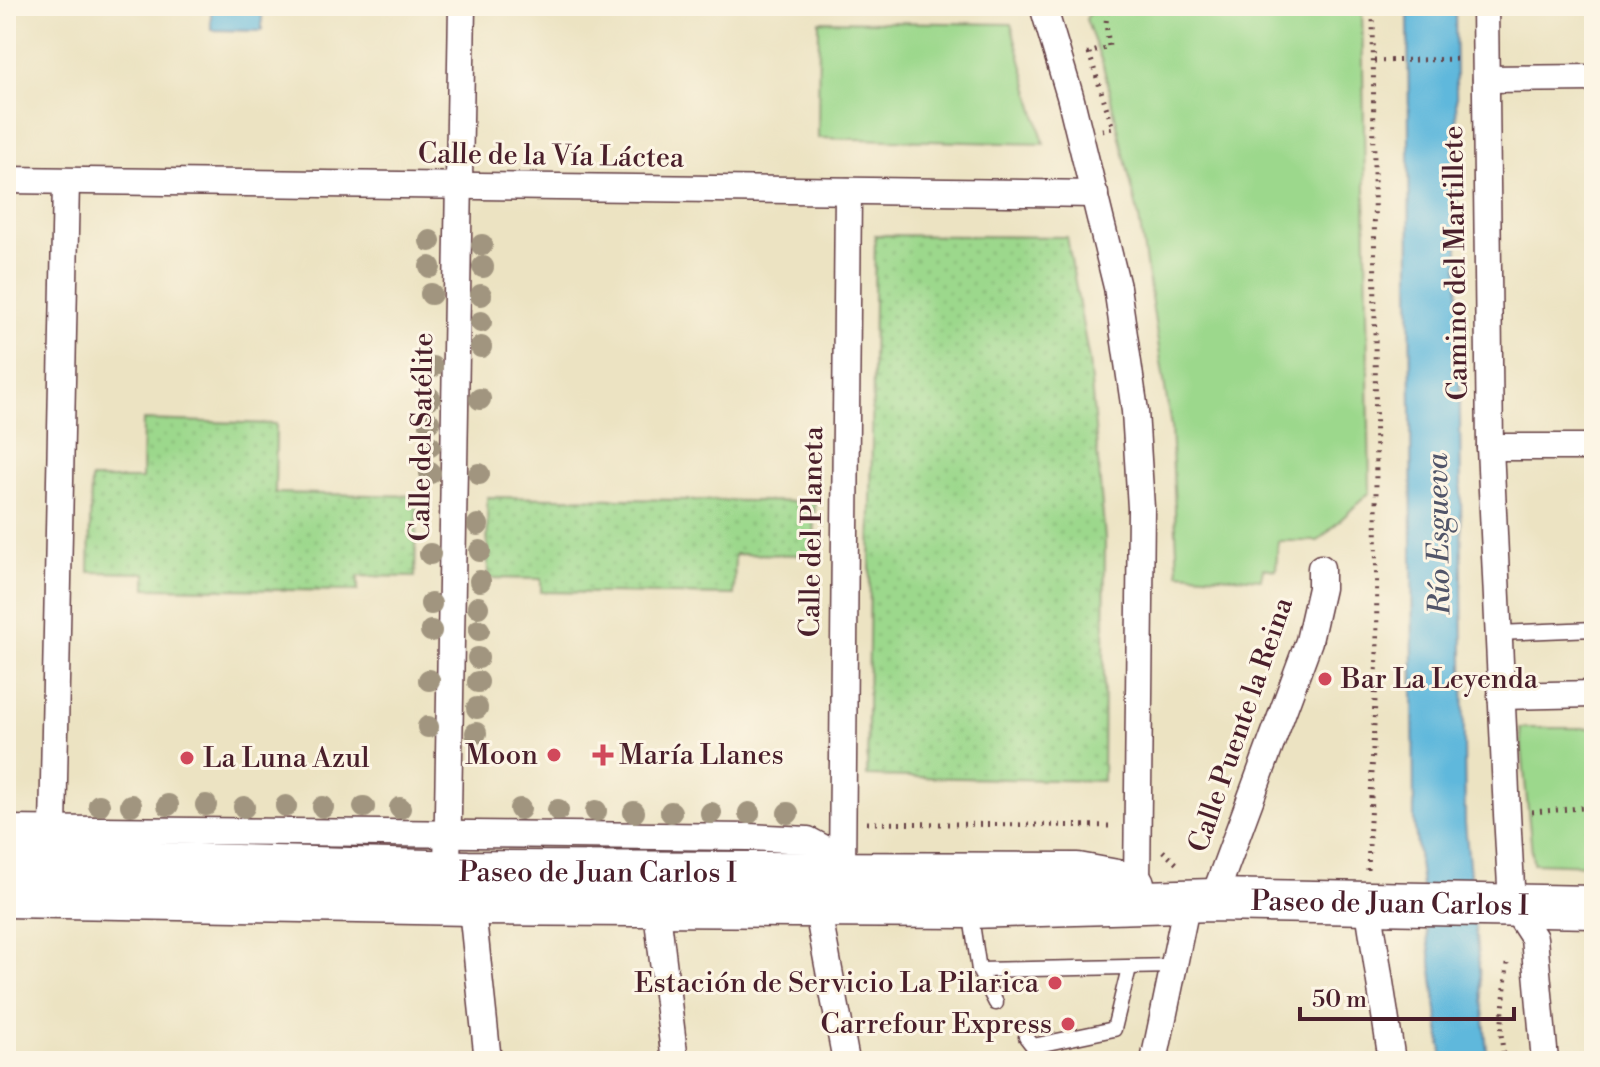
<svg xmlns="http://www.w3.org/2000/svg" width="1600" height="1067" font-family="'Libre Bodoni',serif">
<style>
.grass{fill:url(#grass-dots);stroke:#737c5c;stroke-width:2}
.green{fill:#9cd88c;stroke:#737c5c;stroke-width:2}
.water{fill:#5fb8dc;stroke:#546c84;stroke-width:2}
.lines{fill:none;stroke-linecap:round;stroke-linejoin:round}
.lane-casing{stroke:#623c42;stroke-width:17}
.street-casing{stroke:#623c42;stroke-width:29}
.primary-casing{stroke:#623c42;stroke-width:45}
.path{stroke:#623c42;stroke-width:5;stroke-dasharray:2 6;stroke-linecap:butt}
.lane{stroke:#fff;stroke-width:14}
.street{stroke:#fff;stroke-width:26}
.primary{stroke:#fff;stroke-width:42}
.tree{fill:#a1957f}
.poi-dot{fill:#d1495b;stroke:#fcf5e5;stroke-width:3}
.labels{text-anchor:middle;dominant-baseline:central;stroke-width:6;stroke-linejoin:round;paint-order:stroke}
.street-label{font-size:28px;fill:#4a1f2b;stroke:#fcf5e5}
.poi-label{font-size:28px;fill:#4a1f2b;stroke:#fcf5e5;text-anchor:start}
.water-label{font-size:30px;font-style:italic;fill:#515569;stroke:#fcf5e5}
</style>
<defs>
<pattern id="grass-dots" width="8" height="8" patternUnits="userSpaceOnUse" patternTransform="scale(2)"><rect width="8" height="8" fill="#9cd88c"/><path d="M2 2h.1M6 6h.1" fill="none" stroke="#88b979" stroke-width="1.8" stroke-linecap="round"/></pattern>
</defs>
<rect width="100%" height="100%" fill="#fcf5e5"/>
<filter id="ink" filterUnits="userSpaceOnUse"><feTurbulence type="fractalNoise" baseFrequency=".0125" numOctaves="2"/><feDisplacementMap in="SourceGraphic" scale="16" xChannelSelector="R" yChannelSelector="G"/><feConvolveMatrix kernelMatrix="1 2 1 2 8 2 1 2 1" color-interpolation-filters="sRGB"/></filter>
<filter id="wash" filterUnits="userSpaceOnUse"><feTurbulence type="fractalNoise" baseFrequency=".006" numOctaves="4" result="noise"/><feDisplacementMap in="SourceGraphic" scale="32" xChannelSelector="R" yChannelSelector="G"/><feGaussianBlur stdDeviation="1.8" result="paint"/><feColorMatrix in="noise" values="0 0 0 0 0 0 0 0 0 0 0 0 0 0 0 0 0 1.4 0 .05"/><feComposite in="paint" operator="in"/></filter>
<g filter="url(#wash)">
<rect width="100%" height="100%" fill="#ece3c2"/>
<g class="grass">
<polygon points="875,235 1067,237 1089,361 1105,539 1103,781 867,776"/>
<polygon points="143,420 276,424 275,493 417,496 415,577 358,576 358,591 146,588 146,573 89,572 91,479 142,479"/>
<polygon points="487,497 815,502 814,555 735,554 734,595 541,592 541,579 488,578"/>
</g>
<g class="green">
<polygon points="1094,6 1362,6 1370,492 1318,541 1278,541 1276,570 1263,568 1261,579 1178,573 1171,427 1139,218 1103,65 1086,19"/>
<polygon points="819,21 1011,24 1044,144 818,138"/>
<polygon points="1520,728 1594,728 1594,865 1533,863"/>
</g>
<g class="water">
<polygon points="211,6 262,6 262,31 211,30"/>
<polygon points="1408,6 1455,6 1465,823 1488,1061 1443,1061 1414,821"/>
</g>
</g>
<g filter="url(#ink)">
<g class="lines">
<g class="lane-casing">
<g id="lane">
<polyline points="1498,633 1594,629"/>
<polyline points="970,910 979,970 1174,966"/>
<polyline points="979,970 996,1003"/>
<polyline points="1026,1037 1033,1046 1114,1029 1129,968"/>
</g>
</g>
<g class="street-casing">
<g id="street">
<polyline points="1043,6 1070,96 1117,287 1135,411 1141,508 1137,885"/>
<polyline points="1485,6 1490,447 1507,814 1512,904 1534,938 1545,1061"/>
<polyline points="1486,79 1594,78"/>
<polyline points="6,180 1095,194"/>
<polyline points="1490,447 1594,447"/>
<polyline points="1501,696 1594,694"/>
<polyline points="6,829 749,837 808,840 823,848 842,874"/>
<polyline points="53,830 66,182"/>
<polyline points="447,870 462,6"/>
<polyline points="842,874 848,191"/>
<polyline points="470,890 488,1061"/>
<polyline points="1213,900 1309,641 1321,588 1321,568"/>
<polyline points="656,903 675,1061"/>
<polyline points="1368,903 1392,1061"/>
<polyline points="817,906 846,1061"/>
<polyline points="1154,1061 1187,902"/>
</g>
</g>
<g class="primary-casing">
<g id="primary">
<path id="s1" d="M6,860L468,872L1077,874L1133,884"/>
<path id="s2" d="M6,896L471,904L970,907L1213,900L1594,907"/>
</g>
</g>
<g class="path">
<polyline points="1374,61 1461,59"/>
<polyline points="1102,130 1113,128 1089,53 1109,47 1106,23 1108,6"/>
<polyline points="1532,812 1594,807"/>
<polyline points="867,823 1113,826"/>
<polyline points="1163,851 1179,866"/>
<polyline points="1368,870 1377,652 1373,6"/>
<polyline points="1504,1061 1501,1033 1507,964"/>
</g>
<use href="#lane" class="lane"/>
<use href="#street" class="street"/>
<use href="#primary" class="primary"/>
</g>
<g class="tree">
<circle cx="430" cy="241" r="11"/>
<circle cx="482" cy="245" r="11"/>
<circle cx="430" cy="267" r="11"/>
<circle cx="483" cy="267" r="11"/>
<circle cx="431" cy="294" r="11"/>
<circle cx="481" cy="295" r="11"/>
<circle cx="481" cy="322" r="11"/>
<circle cx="481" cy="347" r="11"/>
<circle cx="432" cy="367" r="11"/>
<circle cx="430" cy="398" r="11"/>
<circle cx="480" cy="399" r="11"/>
<circle cx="429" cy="422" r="11"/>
<circle cx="430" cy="446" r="11"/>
<circle cx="430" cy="473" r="11"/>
<circle cx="479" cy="474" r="11"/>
<circle cx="478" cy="525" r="11"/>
<circle cx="480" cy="551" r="11"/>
<circle cx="430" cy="554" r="11"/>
<circle cx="480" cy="581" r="11"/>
<circle cx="431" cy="604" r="11"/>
<circle cx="478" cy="607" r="11"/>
<circle cx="479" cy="630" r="11"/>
<circle cx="431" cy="631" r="11"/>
<circle cx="478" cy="658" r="11"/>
<circle cx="429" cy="680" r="11"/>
<circle cx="478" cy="682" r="11"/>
<circle cx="477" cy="708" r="11"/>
<circle cx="428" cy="727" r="11"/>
<circle cx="476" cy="733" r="11"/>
<circle cx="99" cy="805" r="11"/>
<circle cx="131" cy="805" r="11"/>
<circle cx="168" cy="805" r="11"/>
<circle cx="206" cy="805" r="11"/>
<circle cx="286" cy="806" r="11"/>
<circle cx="244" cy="807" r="11"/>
<circle cx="323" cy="807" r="11"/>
<circle cx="364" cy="807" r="11"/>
<circle cx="400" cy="808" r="11"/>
<circle cx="520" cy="809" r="11"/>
<circle cx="558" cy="810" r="11"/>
<circle cx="596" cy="811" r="11"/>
<circle cx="634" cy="812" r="11"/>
<circle cx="671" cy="812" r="11"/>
<circle cx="711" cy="813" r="11"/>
<circle cx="749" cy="813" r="11"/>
<circle cx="788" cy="813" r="11"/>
</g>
</g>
<g class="poi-dot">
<circle cx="1325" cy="679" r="8"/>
<circle cx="554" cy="755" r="8"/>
<path d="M599 743h8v8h8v8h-8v8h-8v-8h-8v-8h8z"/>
<circle cx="187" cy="758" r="8"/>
<circle cx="1055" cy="983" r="8"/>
<circle cx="1068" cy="1024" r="8"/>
</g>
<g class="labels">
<g class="street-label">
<text transform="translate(551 156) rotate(1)">Calle de la Vía Láctea</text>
<text transform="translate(1456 263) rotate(-91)">Camino del Martillete</text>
<text transform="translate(422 437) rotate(-89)">Calle del Satélite</text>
<text transform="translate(812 532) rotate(-89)">Calle del Planeta</text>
<text transform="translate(1241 725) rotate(-71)">Calle Puente la Reina</text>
<text stroke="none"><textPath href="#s1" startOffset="592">Paseo de Juan Carlos I</textPath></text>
<text stroke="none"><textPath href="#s2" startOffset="1384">Paseo de Juan Carlos I</textPath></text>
</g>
<g class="poi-label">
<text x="1341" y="679">Bar La Leyenda</text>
<text x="538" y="755" text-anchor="end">Moon</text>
<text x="619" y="755">María Llanes</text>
<text x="203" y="758">La Luna Azul</text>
<text x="1039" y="983" text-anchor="end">Estación de Servicio La Pilarica</text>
<text x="1052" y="1024" text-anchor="end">Carrefour Express</text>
</g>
<g class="water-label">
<text transform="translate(1439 534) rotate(-91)">Río Esgueva</text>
</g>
</g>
<rect width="1600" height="1067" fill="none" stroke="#fcf5e5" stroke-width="32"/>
<path d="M1300 1007v12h214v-12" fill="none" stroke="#4a1f2b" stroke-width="4"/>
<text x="1312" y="1007" font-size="24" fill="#4a1f2b" stroke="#fcf5e5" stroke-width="6" paint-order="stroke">50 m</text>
</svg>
